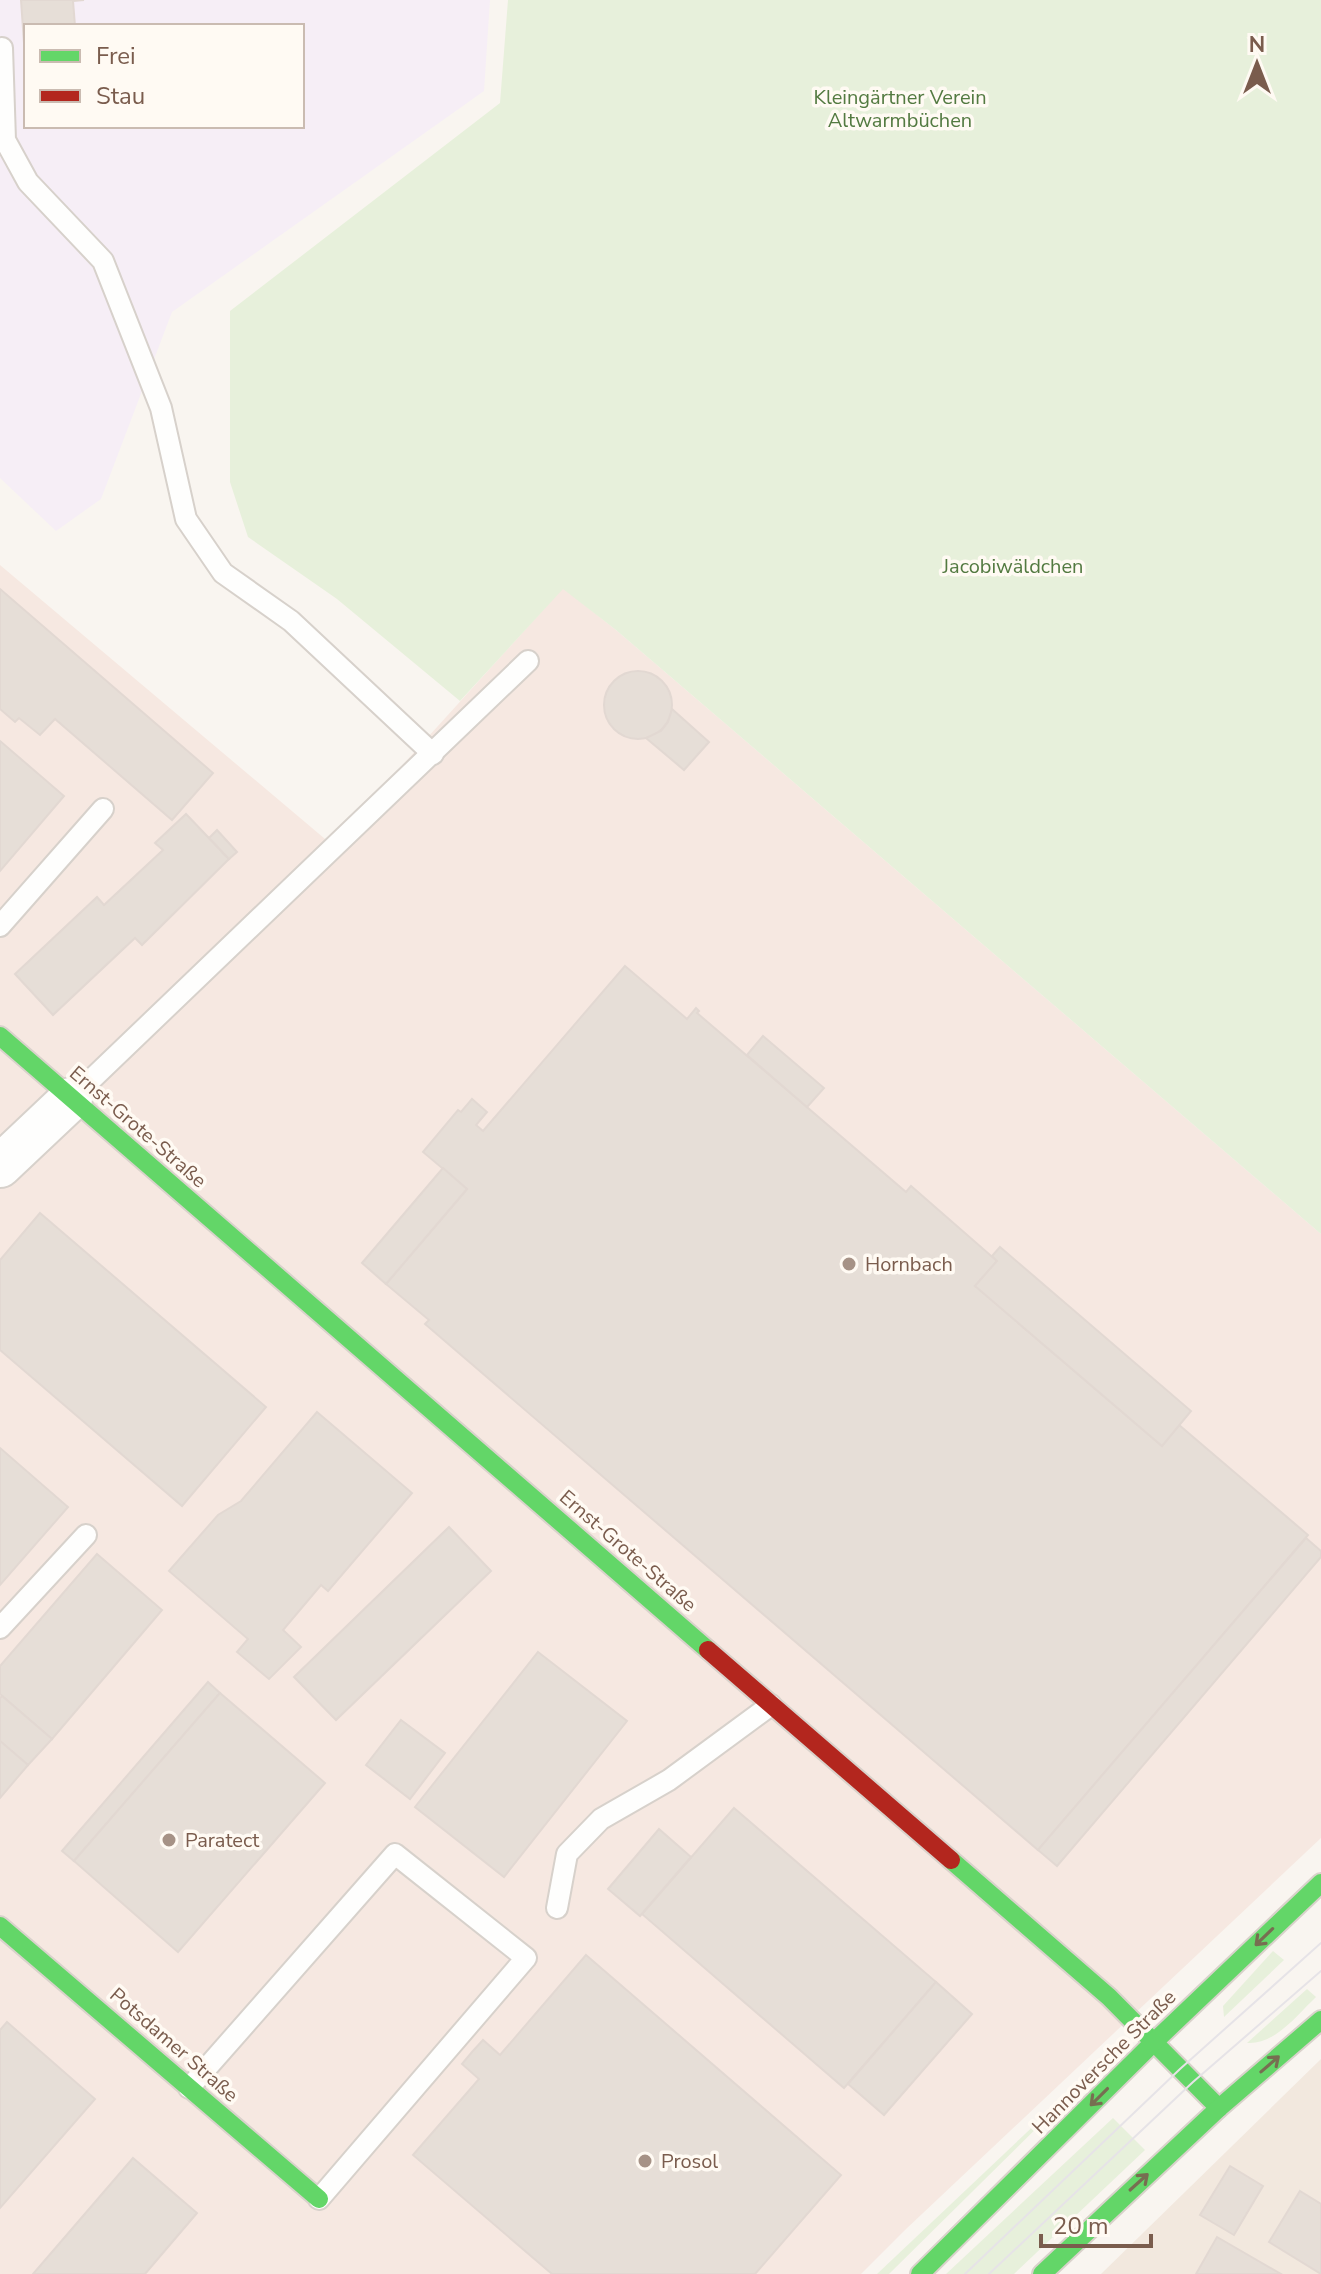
<svg xmlns="http://www.w3.org/2000/svg" width="1321" height="2274" font-family="'Nunito Sans',sans-serif">
<style>
.residential{fill:#f2e8de}
.commercial{fill:#f6e8e1}
.education{fill:#f6eef6;fill-rule:evenodd}
.green{fill:#e7f0db}
.building{fill:#e6ded7;stroke:#e2d8d2;stroke-width:2}
.lines{fill:none;stroke-linecap:round;stroke-linejoin:round}
.lane-casing{stroke:#d7d1cb;stroke-width:24}
.street-casing{stroke:#d7d1cb;stroke-width:46}
.fast-casing{stroke:#d9d2cb;stroke-width:22}
.jam-casing{stroke:#d9d2cb;stroke-width:22}
.lane{stroke:#fefefd;stroke-width:20}
.street{stroke:#fefefd;stroke-width:42}
.fast{stroke:#63d668;stroke-width:18}
.jam{stroke:#b3261e;stroke-width:18}
.tram{stroke:#e6e3e7;stroke-width:2}
.oneway{stroke:#776e51}
.poi-dot{fill:#a69286;stroke:#fffaf3;stroke-width:3}
.labels{text-anchor:middle;dominant-baseline:central;stroke-width:7;stroke-linejoin:round;paint-order:stroke}
.park-label{font-size:20px;fill:#537a41;stroke:#fffaf3}
.street-label{font-size:20px;fill:#7a5c4d;stroke:#fffaf3}
.poi-label{font-size:20px;fill:#7a5c4d;stroke:#fffaf3;text-anchor:start}
</style>
<rect width="100%" height="100%" fill="#f9f5f0"/>
<polygon class="residential" points="1321,2059 1321,2274 1101,2274"/>
<polygon class="commercial" points="0,565 331,844 563,588 616,630 1321,1234 1321,1838 905,2230 861,2274 0,2274"/>
<path class="education" d="M0,0H490L484,91L172,312L101,499L56,531L0,478ZM26,26H302V126H26Z"/>
<g class="green">
<polygon points="508,0 1321,0 1321,1234 616,630 563,589 460,701 337,599 248,537 230,482 230,311 500,103"/>
<polygon points="1273,1951 1284,1960 1224,2017 1223,2006"/>
<path d="M1307,1989L1316,1997C1297,2015 1275,2045 1247,2043Z"/>
<polygon points="1060,2101 1064,2101 889,2274 877,2274"/>
<polygon points="1113,2118 1145,2150 1014,2274 946,2274"/>
</g>
<g class="building">
<polygon points="21,0 84,0 73,1 75,26 26,26 26,43 24,43"/>
<polygon points="0,589 213,773 172,820 55,719 40,735 19,718 15,722 0,709"/>
<circle cx="638" cy="705" r="34"/>
<polygon points="672,709 709,742 684,770 646,738 661,731 668,722"/>
<polygon points="0,741 64,796 0,871"/>
<polygon points="186,814 229,859 142,945 135,938 53,1015 15,974 97,897 104,905 163,850 155,843"/>
<polygon points="217,830 237,852 229,859 209,838"/>
<polygon points="625,966 687,1019 696,1008 699,1011 697,1013 906,1192 911,1186 997,1261 975,1286 1162,1446 1179,1425 1308,1535 1038,1850 425,1324 429,1320 386,1284 467,1189 423,1152 458,1110 461,1112 472,1099 487,1112 476,1125 483,1131"/>
<polygon points="763,1036 824,1088 807,1107 747,1055"/>
<polygon points="443,1168 467,1189 386,1284 362,1263"/>
<polygon points="40,1213 266,1407 182,1506 0,1350 0,1260"/>
<polygon points="1000,1247 1191,1411 1162,1446 975,1286 997,1261 992,1256"/>
<polygon points="317,1412 412,1493 328,1591 321,1585 283,1630 301,1647 269,1679 237,1652 248,1639 169,1571 218,1515 241,1501"/>
<polygon points="0,1448 68,1507 0,1585"/>
<polygon points="449,1527 491,1571 336,1720 294,1677"/>
<polygon points="1306,1538 1321,1551 1321,1557 1057,1866 1038,1850"/>
<polygon points="97,1554 162,1610 52,1739 0,1694 0,1666"/>
<polygon points="538,1652 627,1721 504,1877 415,1807"/>
<polygon points="208,1682 220,1693 74,1861 62,1851"/>
<polygon points="220,1693 325,1783 178,1952 74,1861"/>
<polygon points="2,1696 52,1739 28,1765 0,1741 0,1698"/>
<polygon points="401,1720 445,1753 410,1799 366,1765"/>
<polygon points="0,1741 28,1765 0,1798"/>
<polygon points="734,1808 936,1982 844,2088 642,1914"/>
<polygon points="659,1829 691,1857 640,1916 608,1889"/>
<polygon points="586,1955 841,2175 755,2274 552,2274 413,2155 479,2079 462,2064 472,2052 483,2040 500,2055"/>
<polygon points="936,1982 972,2014 884,2115 848,2084"/>
<polygon points="7,2022 95,2099 0,2208 0,2030"/>
<polygon points="133,2158 197,2213 145,2274 33,2274"/>
<polygon points="1230,2166 1263,2186 1234,2235 1200,2215"/>
<polygon points="1300,2191 1321,2204 1321,2274 1269,2242"/>
<polygon points="1217,2237 1281,2274 1196,2274"/>
</g>
<g class="lines">
<g class="lane-casing">
<g id="lane">
<polyline points="2,48 5,140 28,182 103,261 161,408 186,519 223,573 291,621 433,754"/>
<polyline points="0,926 103,809"/>
<polyline points="71,1099 528,661"/>
<polyline points="0,1628 86,1535"/>
<polyline points="557,1908 567,1854 601,1819 669,1780 771,1705"/>
<polyline points="189,2088 395,1854 526,1958 319,2199"/>
</g>
</g>
<g class="street-casing">
<polyline id="street" points="0,1166 71,1099"/>
</g>
<g class="fast-casing">
<g id="fast">
<polyline points="0,1036 708,1650"/>
<polyline points="951,1860 1109,1997 1219,2108"/>
<polyline points="0,1926 319,2199"/>
<polyline points="920,2274 1154,2042 1321,1883"/>
<polyline points="1042,2274 1219,2108 1321,2020"/>
</g>
</g>
<g class="jam-casing">
<polyline id="jam" points="708,1650 951,1860"/>
</g>
<use href="#lane" class="lane"/>
<use href="#street" class="street"/>
<use href="#fast" class="fast"/>
<use href="#jam" class="jam"/>
<g class="tram">
<polyline points="965,2274 1180,2069 1321,1943"/>
<polyline points="989,2274 1193,2082 1321,1971"/>
</g>
</g>
<defs><path id="oneway-shaft" d="M-6 0H5M1.5-3L5.5 0L1.5 3" fill="none" stroke-width="1.6" stroke-linecap="round" stroke-linejoin="round" transform="scale(2)"/></defs>
<g class="oneway">
<use href="#oneway-shaft" transform="translate(1264 1937) rotate(136)"/>
<use href="#oneway-shaft" transform="translate(1270 2064) rotate(-41)"/>
<use href="#oneway-shaft" transform="translate(1099 2097) rotate(135)"/>
<use href="#oneway-shaft" transform="translate(1139 2182) rotate(-42)"/>
</g>
<g class="poi-dot">
<circle cx="849" cy="1264" r="8"/>
<circle cx="169" cy="1840" r="8"/>
<circle cx="645" cy="2161" r="8"/>
</g>
<g class="labels">
<g class="park-label">
<text x="900" y="97">Kleingärtner Verein<tspan x="900" dy="23">Altwarmbüchen</tspan></text>
<text x="1013" y="566">Jacobiwäldchen</text>
</g>
<g class="street-label">
<text transform="translate(138 1127) rotate(41)">Ernst-Grote-Straße</text>
<text transform="translate(628 1551) rotate(41)">Ernst-Grote-Straße</text>
<text transform="translate(174 2045) rotate(41)">Potsdamer Straße</text>
<text transform="translate(1104 2062) rotate(-45)">Hannoversche Straße</text>
</g>
<g class="poi-label">
<text x="865" y="1264">Hornbach</text>
<text x="185" y="1840">Paratect</text>
<text x="661" y="2161">Prosol</text>
</g>
</g>
<rect x="24" y="24" width="280" height="104" fill="#fffaf3" stroke="#cabbb1" stroke-width="2"/>
<rect x="40" y="50" width="40" height="12" fill="#63d668" stroke="#cabbb1" stroke-width="2"/>
<text x="96" y="64" font-size="24" fill="#7a5c4d">Frei</text>
<rect x="40" y="90" width="40" height="12" fill="#b3261e" stroke="#cabbb1" stroke-width="2"/>
<text x="96" y="104" font-size="24" fill="#7a5c4d">Stau</text>
<g transform="translate(1257 64)" stroke="#fffaf3" stroke-width="6" paint-order="stroke">
<path d="M0-6L14 30L0 20L-14 30Z" fill="#7a5c4d"/>
<text y="-12" font-size="22" font-weight="bold" text-anchor="middle" fill="#7a5c4d">N</text>
</g>
<path d="M1041 2234v12h110v-12" fill="none" stroke="#7a5c4d" stroke-width="4"/>
<text x="1053" y="2234" font-size="24" fill="#7a5c4d" stroke="#fffaf3" stroke-width="6" paint-order="stroke">20 m</text>
</svg>
